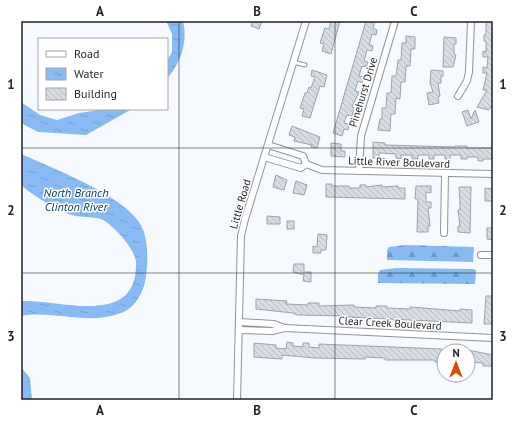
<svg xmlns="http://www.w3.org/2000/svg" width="514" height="421" font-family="'PT Sans',sans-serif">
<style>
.forest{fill:url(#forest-firs)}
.water{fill:url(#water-ripples)}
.building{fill:url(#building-back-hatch);stroke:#9ca2a8}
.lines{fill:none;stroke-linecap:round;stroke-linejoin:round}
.service-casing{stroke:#8e949b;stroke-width:5}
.minor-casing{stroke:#8e949b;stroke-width:8}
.service{stroke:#fff;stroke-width:3}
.minor{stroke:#fff;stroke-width:6}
.grid{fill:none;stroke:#1f2124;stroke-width:1;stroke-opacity:0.55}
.labels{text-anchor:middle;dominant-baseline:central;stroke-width:3;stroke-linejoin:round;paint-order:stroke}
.street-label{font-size:11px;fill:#1f2124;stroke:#fff}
.water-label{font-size:12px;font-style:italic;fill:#0a3966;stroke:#fff}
.neatline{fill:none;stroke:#1f2124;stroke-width:1.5}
.grid-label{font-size:13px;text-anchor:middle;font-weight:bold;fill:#1f2124}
</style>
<defs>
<pattern id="forest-firs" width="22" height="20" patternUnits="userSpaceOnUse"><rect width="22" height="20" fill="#87baf3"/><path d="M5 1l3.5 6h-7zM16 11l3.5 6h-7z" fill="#6e97c5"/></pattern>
<pattern id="water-ripples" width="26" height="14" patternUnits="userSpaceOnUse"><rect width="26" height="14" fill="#88bbf4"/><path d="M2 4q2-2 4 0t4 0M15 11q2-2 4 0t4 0" fill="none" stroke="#75a0d1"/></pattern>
<pattern id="building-back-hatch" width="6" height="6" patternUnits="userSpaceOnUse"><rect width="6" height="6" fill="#d7dde4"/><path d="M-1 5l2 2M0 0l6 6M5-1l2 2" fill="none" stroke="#b8bdc3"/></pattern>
</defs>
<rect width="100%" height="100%" fill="#f6fafe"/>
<g class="forest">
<polygon points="406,245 474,247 473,262 387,260 387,250 389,247"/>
<polygon points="396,268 473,269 476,270 475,284 378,283 378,274 380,270"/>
</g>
<g class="water">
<path d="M166,21H183C188,43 181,62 167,79V61L172,52V34Z"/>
<polygon points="21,102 40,115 57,120 79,113 106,109 132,109 86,135 38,132 21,123"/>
<path d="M21,154C52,168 135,199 144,232C148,246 148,261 146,275C145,290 136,308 121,313C88,326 54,310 21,316V301C60,299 138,329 136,262C135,249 114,226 103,220C95,216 82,218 73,215C61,213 29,193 21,185Z"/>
<polygon points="21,367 30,378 32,400 21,400"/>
</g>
<g class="building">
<polygon points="253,21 262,21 259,29 251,26"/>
<polygon points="331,21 340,21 331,54 322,51 324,44 320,43 325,28 329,29"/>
<polygon points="366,21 375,21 373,28 377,30 376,35 372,34 369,45 373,46 372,51 367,50 364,61 368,62 366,67 362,66 359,76 364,77 362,83 358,81 355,91 359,92 352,107 354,108 352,116 347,115 344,123 349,124 348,130 344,129 342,136 333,133"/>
<polygon points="486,21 493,21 493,103 489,110 477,107 487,90 483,90 487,73 483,73 483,67 487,68 488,57 483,57 483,51 486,52 486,41 484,41 484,35 486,35"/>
<polygon points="406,36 415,37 415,49 411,49 410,66 406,66 405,82 401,82 400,99 396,98 395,114 391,114 390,131 378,130 380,119 382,119 382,108 386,108 387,93 391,93 392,76 396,76 398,60 401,60 402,43 406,43"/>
<polygon points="444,37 456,38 456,44 454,44 454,54 456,55 453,67 443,67"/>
<polygon points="312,70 327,75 324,87 320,86 310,118 302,116 304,109 300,108 305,93 307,93 309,87 311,88 315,77 311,76"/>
<polygon points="431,70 443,71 443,76 441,76 441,83 438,83 440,96 438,97 439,103 429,105 427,93 433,92 430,83"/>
<polygon points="468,110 471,119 475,110 479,122 467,126 462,112"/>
<polygon points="292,126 320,137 317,148 311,147 312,145 294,141 295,137 289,135"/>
<polygon points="373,142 385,143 385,145 455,147 455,146 467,146 467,148 493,148 493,159 483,159 483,161 478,161 478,157 467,157 467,159 461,159 461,155 450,155 450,159 445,159 445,155 434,155 434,159 429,159 429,155 418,155 418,159 412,159 412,155 401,155 401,159 396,158 396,154 379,153 379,158 373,158"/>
<polygon points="331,143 341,144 341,151 345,151 345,157 331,156"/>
<polygon points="276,175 287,180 284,190 273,187"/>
<polygon points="296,181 307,185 304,195 293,193"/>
<polygon points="326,184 332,184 332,186 349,186 349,188 360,188 360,185 366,185 366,187 382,185 382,187 398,186 398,188 405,188 405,199 326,197"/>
<polygon points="416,186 431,186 431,193 426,192 426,202 431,202 431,208 428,208 430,226 428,226 428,232 417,232 418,199 415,199"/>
<polygon points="459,187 471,187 470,233 458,232 458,226 460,226 458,210 460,210 460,203"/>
<polygon points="485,188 493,189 493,201 485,201"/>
<polygon points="267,216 280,217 280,224 267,224"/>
<rect x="287" y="221" width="7" height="8"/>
<polygon points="487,228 493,228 493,240 487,239"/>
<polygon points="318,234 327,235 326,250 321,250 321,253 313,253 313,246 317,247"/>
<polygon points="294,264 304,264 304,272 311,272 311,282 303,281 304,275 293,272"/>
<polygon points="486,296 493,296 493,324 484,324"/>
<polygon points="256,299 287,301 286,304 308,305 308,303 319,303 319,306 354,305 354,307 376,308 376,306 387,306 387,308 410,309 410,307 460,311 460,309 472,310 472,323 348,317 348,316 297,315 293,313 256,309"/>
<polygon points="287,342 293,343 293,346 303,347 303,343 309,343 309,347 319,348 319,344 441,349 444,350 444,362 435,362 435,360 385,360 385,358 365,357 365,359 315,358 282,355 282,359 254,357 254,343 276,345 276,348 286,349"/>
<polygon points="468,350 493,355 493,366 483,366 483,363 468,362"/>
</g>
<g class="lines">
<g class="service-casing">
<polyline id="service" points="293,62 305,65"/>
</g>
<g class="minor-casing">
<g id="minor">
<polyline points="458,96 467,81 469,72 471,21"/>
<polyline points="264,157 301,168 306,164 303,156 268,145"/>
<polyline points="306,164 322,170 493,174"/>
<polyline points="359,171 361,136 395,21"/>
<polyline points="444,233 445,173"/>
<polyline points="481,255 493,255"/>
<polyline points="239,322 274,324 285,328 272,331 239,330"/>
<polyline points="285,328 493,338"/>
<polyline points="237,400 241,236 245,219 306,21"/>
</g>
</g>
<use href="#service" class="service"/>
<use href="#minor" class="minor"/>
</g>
<path class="grid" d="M179,21V400M335,21V400M21,148H493M21,273H493"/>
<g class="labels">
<g class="street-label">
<text transform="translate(363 92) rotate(-73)">Pinehurst Drive</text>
<text transform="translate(399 162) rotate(2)">Little River Boulevard</text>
<text transform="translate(240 204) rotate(-74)">Little Road</text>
<text transform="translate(390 323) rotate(3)">Clear Creek Boulevard</text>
</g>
<g class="water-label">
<text x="76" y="192">North Branch<tspan x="76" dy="14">Clinton River</tspan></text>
</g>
</g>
<rect width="514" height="421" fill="none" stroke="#ffffff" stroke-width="44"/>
<rect x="38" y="38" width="130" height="72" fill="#ffffff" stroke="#a5a6a7"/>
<rect x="46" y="51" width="20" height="6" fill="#ffffff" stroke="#a5a6a7"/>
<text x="74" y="58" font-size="12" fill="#1f2124">Road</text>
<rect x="46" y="68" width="20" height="12" fill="url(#water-ripples)" stroke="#a5a6a7"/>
<text x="74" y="78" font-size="12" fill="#1f2124">Water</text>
<rect x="46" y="88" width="20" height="12" fill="url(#building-back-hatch)" stroke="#a5a6a7"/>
<text x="74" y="98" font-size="12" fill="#1f2124">Building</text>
<g transform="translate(456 363)"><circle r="19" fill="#ffffff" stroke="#a5a6a7"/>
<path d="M0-3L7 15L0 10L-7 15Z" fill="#d34f05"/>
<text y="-6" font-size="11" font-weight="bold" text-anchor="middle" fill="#1f2124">N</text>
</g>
<rect x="22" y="22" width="470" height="377" class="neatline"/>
<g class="grid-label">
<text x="100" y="16">A</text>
<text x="257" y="16">B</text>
<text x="414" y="16">C</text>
<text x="11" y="89">1</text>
<text x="503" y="89">1</text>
<text x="11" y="215">2</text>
<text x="503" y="215">2</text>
<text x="11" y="341">3</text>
<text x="503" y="341">3</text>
<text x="100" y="415">A</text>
<text x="257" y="415">B</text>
<text x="414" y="415">C</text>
</g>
</svg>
